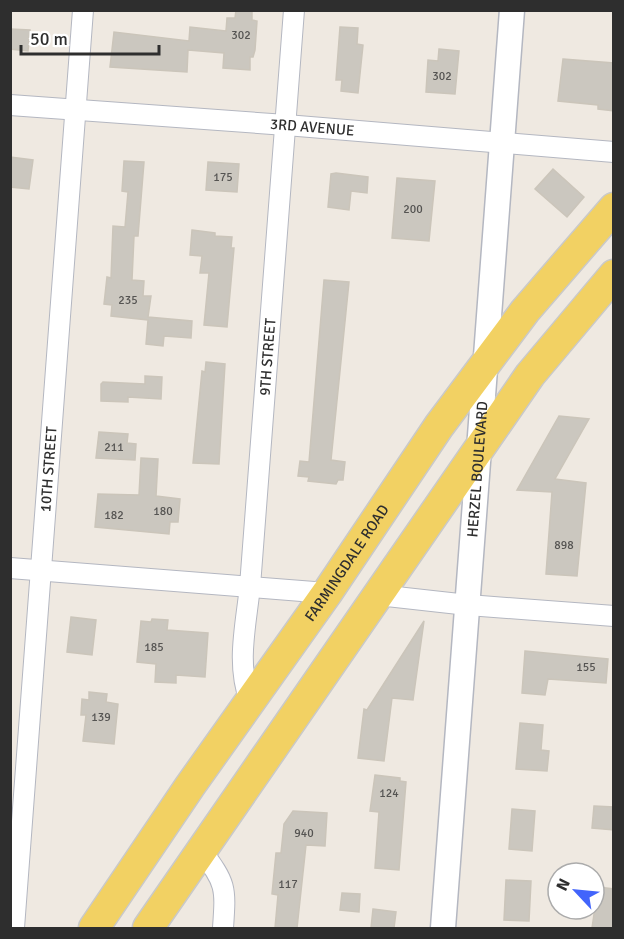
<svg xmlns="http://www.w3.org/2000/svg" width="624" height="939" font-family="Signika,sans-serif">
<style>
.building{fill:#cbc7bf;stroke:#cbc5ba;stroke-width:1.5}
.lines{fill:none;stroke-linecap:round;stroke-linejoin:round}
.minor-casing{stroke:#b4b7c1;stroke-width:22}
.tertiary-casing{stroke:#b4b7c1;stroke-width:27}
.primary-casing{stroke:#c9c9c9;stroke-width:33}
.minor{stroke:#fff;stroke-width:20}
.tertiary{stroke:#fff;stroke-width:24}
.primary{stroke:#f2d163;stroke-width:30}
.labels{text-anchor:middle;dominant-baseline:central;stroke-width:5;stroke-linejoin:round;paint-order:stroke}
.number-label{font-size:12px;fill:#555452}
.street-label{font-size:15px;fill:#2e2e2e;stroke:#fff}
</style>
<rect width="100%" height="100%" fill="#efe9e1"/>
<g class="building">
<polygon points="236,10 252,11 252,20 257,21 255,50 253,57 250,57 250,70 223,68 224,53 188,50 187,72 110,67 114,32 189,41 190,27 226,31 227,18 235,18"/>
<polygon points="340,27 358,28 357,44 363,45 358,93 341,91 342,80 336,80"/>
<polygon points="10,29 30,30 28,51 10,49"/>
<polygon points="439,49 459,51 455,94 426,92 428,60 438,61"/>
<polygon points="563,59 614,63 614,111 598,109 598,105 558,101"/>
<polygon points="10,157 33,160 29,189 10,187"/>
<polygon points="124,161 144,162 138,236 134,236 132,280 144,281 143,296 151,296 148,317 192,321 191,338 164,336 163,346 146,344 148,320 111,316 112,305 104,304 107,277 111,278 113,226 125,227 128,192 122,191"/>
<polygon points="208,162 239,164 237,192 206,190"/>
<polygon points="553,169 584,197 567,217 535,189"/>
<polygon points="336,173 368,177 367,193 351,191 349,210 328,207 331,174"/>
<polygon points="397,178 435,181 429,241 392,238"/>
<polygon points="192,230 215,233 215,236 232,237 231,248 234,248 227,327 204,325 209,273 200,273 202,256 190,255"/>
<polygon points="324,280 349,282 331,460 345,462 343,480 338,480 336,484 308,481 309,477 298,476 300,461 309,462"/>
<polygon points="206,362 225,364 219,464 193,463 202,371 205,372"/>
<polygon points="145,376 162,377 161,399 128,397 128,402 101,401 101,384 103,382 145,384"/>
<polygon points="559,416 589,419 555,479 586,483 577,576 546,574 552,492 517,490"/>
<polygon points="99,432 128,434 127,443 136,444 135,460 96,458"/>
<polygon points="141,458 158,459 156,496 180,499 178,522 170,522 169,534 95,527 98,494 139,495"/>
<polygon points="71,617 96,620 92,655 67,652"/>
<polygon points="152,619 168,620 167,630 208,633 205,677 176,675 176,683 155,682 156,664 137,662 141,621 151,622"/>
<polygon points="424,621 413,700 392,698 384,761 358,758 364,709 367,710"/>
<polygon points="525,651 608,659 606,683 548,679 545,695 522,693"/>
<polygon points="89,692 107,694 106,702 118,704 114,744 83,741 86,715 81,715 82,699 89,700"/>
<polygon points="520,723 543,725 541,750 549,751 547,771 516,769"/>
<polygon points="375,775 400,778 400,781 406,782 399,870 375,868 379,812 370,811"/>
<polygon points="594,806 614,807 614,830 592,828"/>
<polygon points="512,809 535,811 532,851 509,849"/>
<polygon points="293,811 327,813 325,846 306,845 297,928 275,928 278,895 272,894 276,853 281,853 284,824"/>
<polygon points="506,880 531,881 529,921 504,920"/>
<polygon points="598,887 614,889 614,928 592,928"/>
<polygon points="342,893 360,894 359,912 340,910"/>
<polygon points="373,909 396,912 394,928 371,928"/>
</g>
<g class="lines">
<g class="minor-casing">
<g id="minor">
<path id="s1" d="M10,105L286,125L614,152"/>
<polyline points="10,568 327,593"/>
<polyline points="378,595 468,605 614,616"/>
<path id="s2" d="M250,701C236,664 246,625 250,586L294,10"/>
<path d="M201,850C226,884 226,886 223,928"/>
<path id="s3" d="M14,928L83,10"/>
</g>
</g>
<g class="tertiary-casing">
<g id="tertiary">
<path id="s4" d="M443,928L512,10"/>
</g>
</g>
<g class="primary-casing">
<g id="primary">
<path id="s5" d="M94,928L190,786L327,593L439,426L525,311L614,208"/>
<polyline points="148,928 530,375 614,275"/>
</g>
</g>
<use href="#minor" class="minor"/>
<use href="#tertiary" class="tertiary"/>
<use href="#primary" class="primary"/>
</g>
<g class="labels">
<g class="number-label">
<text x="241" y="35">302</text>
<text x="442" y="76">302</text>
<text x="223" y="177">175</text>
<text x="413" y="209">200</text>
<text x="128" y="300">235</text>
<text x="114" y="447">211</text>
<text x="163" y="511">180</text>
<text x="114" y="515">182</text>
<text x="564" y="545">898</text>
<text x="154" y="647">185</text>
<text x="586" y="667">155</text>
<text x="101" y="717">139</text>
<text x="389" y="793">124</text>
<text x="304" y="833">940</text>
<text x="288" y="884">117</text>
</g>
<g class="street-label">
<text stroke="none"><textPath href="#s1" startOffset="303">3RD AVENUE</textPath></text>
<text stroke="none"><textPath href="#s2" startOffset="346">9TH STREET</textPath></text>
<text stroke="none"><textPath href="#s3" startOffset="460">10TH STREET</textPath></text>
<text stroke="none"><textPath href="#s4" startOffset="460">HERZEL BOULEVARD</textPath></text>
<text stroke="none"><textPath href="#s5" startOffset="444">FARMINGDALE ROAD</textPath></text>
</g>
</g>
<rect width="624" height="939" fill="none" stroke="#2e2e2e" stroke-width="24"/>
<g transform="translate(576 891) rotate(296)"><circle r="28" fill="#ffffff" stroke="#ababab" stroke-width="1.5"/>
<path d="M0-4.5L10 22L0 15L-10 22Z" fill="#4264fb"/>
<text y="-9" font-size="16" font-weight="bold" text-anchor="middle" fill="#2e2e2e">N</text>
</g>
<path d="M21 45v9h138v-9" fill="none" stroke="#2e2e2e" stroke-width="3"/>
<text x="30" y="45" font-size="18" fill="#2e2e2e" stroke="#ffffff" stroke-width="4.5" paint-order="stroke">50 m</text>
</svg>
